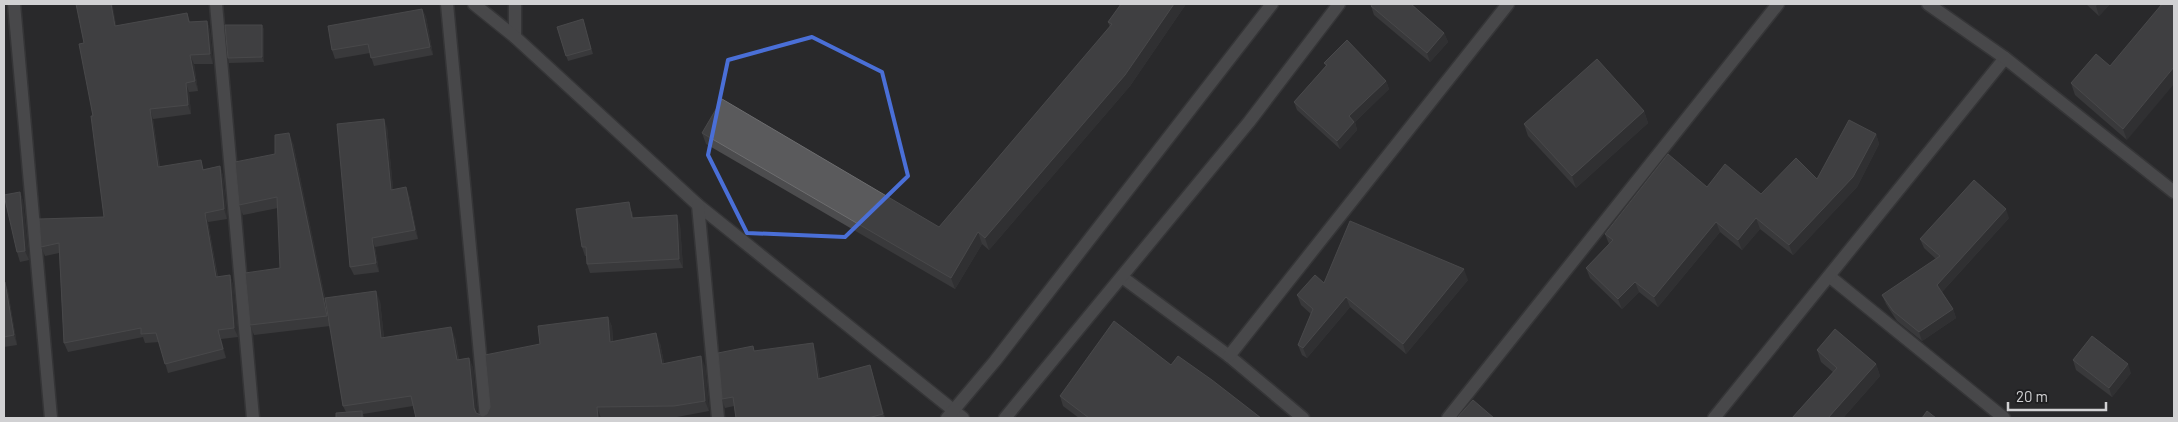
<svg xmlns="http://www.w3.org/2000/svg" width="2178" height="422" font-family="Barlow,sans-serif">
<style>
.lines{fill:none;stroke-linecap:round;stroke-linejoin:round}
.lane-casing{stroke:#444446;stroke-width:15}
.street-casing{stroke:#444446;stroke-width:15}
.secondary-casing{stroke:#444446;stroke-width:15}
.lane{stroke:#6d6d6f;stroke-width:12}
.street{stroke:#6d6d6f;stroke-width:12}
.secondary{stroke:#6d6d6f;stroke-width:12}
.wall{fill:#4c4c4e}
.shaded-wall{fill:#38383a}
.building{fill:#5a5a5c;stroke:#6d6d6f}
.marked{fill:none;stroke:#4a6fd7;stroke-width:4;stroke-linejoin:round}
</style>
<rect width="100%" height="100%" fill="#29292b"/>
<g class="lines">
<g class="lane-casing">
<polyline id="lane" points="515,37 515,4"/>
</g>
<g class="street-casing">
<g id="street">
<polyline points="14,4 51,418"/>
<polyline points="216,4 253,418"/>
<polyline points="447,4 486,418"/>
<polyline points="474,4 515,37 698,205 963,418"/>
<polyline points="698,205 718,418"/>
<polyline points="1829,276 2004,418"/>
<polyline points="1122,277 1229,356 1303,418"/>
<polyline points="1229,356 1508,4"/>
<polyline points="1448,418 1778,4"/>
<polyline points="1714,418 2005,58"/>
</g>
</g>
<g class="secondary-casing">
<g id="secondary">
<polyline points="1928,4 2005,58 2174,192"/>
<polyline points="947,418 995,361 1272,4"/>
<polyline points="1005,418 1249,122 1339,4"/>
</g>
</g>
<use href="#lane" class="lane"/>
<use href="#street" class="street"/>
<use href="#secondary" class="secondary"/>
</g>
<g class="wall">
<polygon points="76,4 112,4 116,26 187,13 190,22 207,21 210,31 213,64 194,64 198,91 189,92 191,114 153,119 160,167 204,169 220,166 223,176 227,219 208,222 218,277 230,275 233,285 238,337 221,339 226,358 168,373 159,342 145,343 143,337 68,352 64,343 59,253 45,256 41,247 104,217 84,43"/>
<polygon points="1121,4 1186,4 1130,86 989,250 982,244 955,289 706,144 702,133 939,227 1110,27 1108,22"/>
<polygon points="2086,4 2110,4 2099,16"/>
<polygon points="1371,6 1444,33 1448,42 1430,62 1374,15"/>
<polygon points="422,9 426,17 433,55 374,66 370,53 335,59 332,50"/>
<polygon points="584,24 593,54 568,61 557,27"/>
<polygon points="262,25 264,30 264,62 229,63 228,58"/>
<polygon points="1324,63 1386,81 1389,89 1355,122 1357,130 1340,149 1297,110 1294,102 1326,66"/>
<polygon points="2110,66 2127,140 2075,95 2071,83"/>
<polygon points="1644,111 1648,123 1576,188 1528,136 1524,124"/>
<polygon points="387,127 393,189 409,195 418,239 375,247 379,272 354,275 350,267"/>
<polygon points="1876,134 1879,144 1857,187 1793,255 1760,229 1742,250 1720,232 1658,307 1639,292 1622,309 1590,278 1586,268 1609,244 1605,234 1707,187 1761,194 1817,179"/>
<polygon points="293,143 326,303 380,301 384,338 455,337 459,360 469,358 473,368 477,413 483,416 487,414 540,344 608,317 612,327 613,341 660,343 664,363 705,366 709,411 677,417 416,418 413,406 363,414 364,418 346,412 343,406 330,326 254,335 250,325 280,268 278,208 243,215 239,205 275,154"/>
<polygon points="20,192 23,201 29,260 20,262 17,252"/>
<polygon points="632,211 633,218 680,225 683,268 590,273 587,264 587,256 585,256 582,247"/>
<polygon points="2009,218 1942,292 1953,309 1956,318 1922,341 1897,321 1886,304 1882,295 1936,259 1924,248 1920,239"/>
<polygon points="1468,280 1406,354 1350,307 1307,358 1302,355 1298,345 1311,314 1301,305 1297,295 1324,283"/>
<polygon points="4,282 8,291 17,345 4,347"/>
<polygon points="1817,350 1876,364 1880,376 1843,418 1792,418 1833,372 1821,362"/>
<polygon points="755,351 816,352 820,379 870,365 873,375 885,418 736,418 734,406 725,408 722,399"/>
<polygon points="2073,360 2131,373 2112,397 2076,370"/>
<polygon points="1171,365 1261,418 1079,418 1063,406 1060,396"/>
</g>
<g class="shaded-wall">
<polygon points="111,4 112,4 113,7 118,35 115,26"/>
<polygon points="1174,4 1186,4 1130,86 989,250 985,238"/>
<polygon points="2098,4 2110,4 2099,16 2096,6"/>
<polygon points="422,9 426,17 433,55 430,47"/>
<polygon points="207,21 210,31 213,64 210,54"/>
<polygon points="262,25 264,30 264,62 262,57"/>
<polygon points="1444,33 1448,42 1430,62 1427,53"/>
<polygon points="190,55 194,64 198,91 195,81"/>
<polygon points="2174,67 2174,84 2127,140 2123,129"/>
<polygon points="1386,81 1389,89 1355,122 1357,130 1340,149 1337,141 1349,116"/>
<polygon points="186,83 189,92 191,114 188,105"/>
<polygon points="150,109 153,119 161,177 158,167"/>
<polygon points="1644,111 1648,123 1576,188 1572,176"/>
<polygon points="384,119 387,127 394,198 391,190"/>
<polygon points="289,133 293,143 331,326 327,316"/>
<polygon points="1876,134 1879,144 1857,187 1793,255 1789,245"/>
<polygon points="220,166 223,176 227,219 224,209"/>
<polygon points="406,187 409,195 418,239 415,230"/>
<polygon points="20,192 23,201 29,260 25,251"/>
<polygon points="2006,209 2009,218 1940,294 1937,285"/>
<polygon points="205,213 208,222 219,286 216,277"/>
<polygon points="677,215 680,225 683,268 679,259"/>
<polygon points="1756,218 1760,229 1742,250 1738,240"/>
<polygon points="1716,222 1720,232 1658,307 1654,297"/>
<polygon points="978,232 982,244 955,289 951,278"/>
<polygon points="372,238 375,247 379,272 376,263"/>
<polygon points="1464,269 1468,280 1406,354 1403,344"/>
<polygon points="230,275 233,285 238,337 234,328"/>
<polygon points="5,282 8,291 17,345 14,335"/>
<polygon points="1635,282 1639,292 1622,309 1618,299"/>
<polygon points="376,291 380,301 385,348 381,338"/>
<polygon points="1346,297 1350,307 1307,358 1303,348"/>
<polygon points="1953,309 1956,318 1922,341 1919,332"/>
<polygon points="608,317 612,327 613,352 610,342"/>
<polygon points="451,327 455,337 460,371 457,360"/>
<polygon points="218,330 221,339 226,358 223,349"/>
<polygon points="656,333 660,343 666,374 662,364"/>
<polygon points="813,343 816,352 821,389 818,379"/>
<polygon points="701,356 705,366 709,411 705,401"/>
<polygon points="469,358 473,368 478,418 474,408"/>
<polygon points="1876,364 1880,376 1843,418 1828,418"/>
<polygon points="2128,364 2131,373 2112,397 2109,388"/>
<polygon points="870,365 873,375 885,418 883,414"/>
<polygon points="597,407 601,418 598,418"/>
</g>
<g class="building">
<polygon points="76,4 111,4 115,26 187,13 189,22 207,21 210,54 190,55 195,81 186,83 188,105 150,109 158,167 201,160 203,170 220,166 224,209 205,213 216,277 230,275 234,328 218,330 223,349 165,364 156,333 141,334 141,328 64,343 59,243 41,247 39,219 104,217 91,116 93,116 79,44 84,43"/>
<polygon points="1121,4 1174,4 1125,75 985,238 978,232 951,278 702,133 722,99 939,227 1112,24 1108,22"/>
<polygon points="1372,4 1411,4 1444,33 1427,53 1371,6"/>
<polygon points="2162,4 2174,4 2174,67 2123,129 2071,83 2096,54 2110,66"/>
<polygon points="422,9 430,47 371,58 368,44 332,50 328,26"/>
<polygon points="583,19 591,49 566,56 557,27"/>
<polygon points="225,25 262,25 262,57 228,58"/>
<polygon points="1347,40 1386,81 1349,116 1354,122 1337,141 1294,102 1327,65 1324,63"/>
<polygon points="1597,59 1644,111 1572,176 1524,124"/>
<polygon points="384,119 391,190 406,187 415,230 372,238 376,263 350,267 337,124"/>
<polygon points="1849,120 1876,134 1853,177 1789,245 1756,218 1738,240 1716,222 1654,297 1635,282 1618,299 1586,268 1613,240 1605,234 1668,154 1707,187 1725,164 1761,194 1796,158 1817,179"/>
<polygon points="289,133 327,316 250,325 245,273 280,268 277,197 239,205 235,162 275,154 275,135"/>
<polygon points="1974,180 2006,209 1937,285 1953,309 1919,332 1893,311 1882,295 1940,256 1920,239"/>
<polygon points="20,192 25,251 17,252 4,195"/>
<polygon points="629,202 632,218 677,215 679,259 587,264 586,247 582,247 576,209"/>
<polygon points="1350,221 1464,269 1403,344 1346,297 1303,348 1298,345 1313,309 1297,295 1315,275 1324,283"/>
<polygon points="4,282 5,282 14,335 4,337"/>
<polygon points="376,291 381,338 451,327 457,360 469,358 474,408 476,413 483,416 487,414 490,407 485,355 540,344 538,326 608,317 610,342 656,333 662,364 701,356 705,401 674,406 597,407 598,418 416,418 411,396 343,406 325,298"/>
<polygon points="1114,321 1171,365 1178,356 1212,380 1261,418 1089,418 1060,396"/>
<polygon points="1835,329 1876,364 1828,418 1792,418 1837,368 1817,350"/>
<polygon points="2092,336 2128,364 2109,388 2073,360"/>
<polygon points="813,343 818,379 870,365 883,414 868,418 736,418 733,397 722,399 718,353 753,346 754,351"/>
<polygon points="1473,400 1494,418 1457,418"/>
<polygon points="362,411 362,418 336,418 336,413"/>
<polygon points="1927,411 1936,418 1922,418"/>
</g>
<path d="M0 0H2178V422H0ZM812,37L882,72L908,176L845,237L747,233L708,155L728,60Z" fill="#29292b" fill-opacity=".55" fill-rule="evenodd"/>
<path class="marked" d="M812,37L882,72L908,176L845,237L747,233L708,155L728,60Z"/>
<rect width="2178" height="422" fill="none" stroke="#d1d1d3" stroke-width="10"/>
<path d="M2008 402v8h98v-8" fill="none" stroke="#d1d1d3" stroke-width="2.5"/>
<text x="2016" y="402" font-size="15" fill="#d1d1d3" stroke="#1f1f21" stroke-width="4" paint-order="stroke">20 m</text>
</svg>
